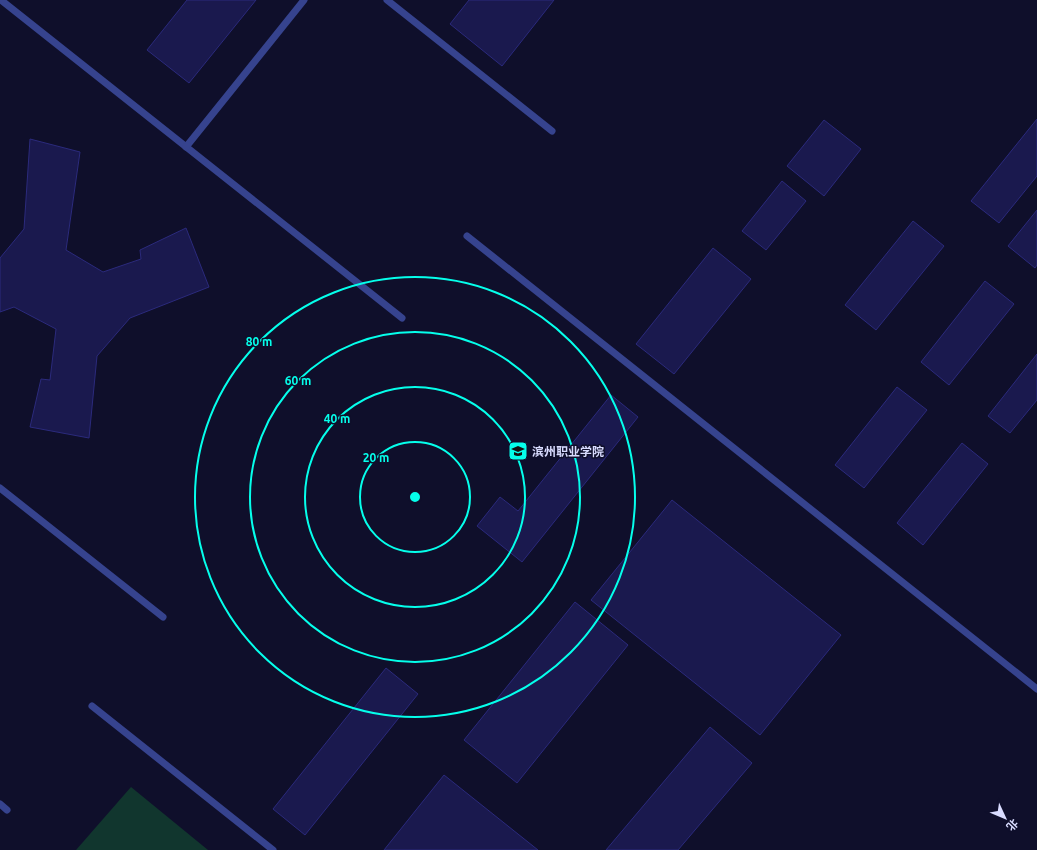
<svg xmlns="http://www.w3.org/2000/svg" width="1037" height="850" font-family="Ubuntu,'Noto Sans SC',sans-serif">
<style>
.green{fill:#11362e}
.building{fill:#1a194e;stroke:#2b2a7c}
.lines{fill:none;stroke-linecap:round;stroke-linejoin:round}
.lane{stroke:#36438e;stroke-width:7}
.ring{fill:none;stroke:#05ffeb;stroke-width:2}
.labels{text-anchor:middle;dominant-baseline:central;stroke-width:3;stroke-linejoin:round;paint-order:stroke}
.poi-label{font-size:12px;font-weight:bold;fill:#d9dcff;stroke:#0f0f2b;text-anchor:start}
.centre{fill:#05ffeb;stroke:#0f0f2b;stroke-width:2}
.ring-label{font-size:12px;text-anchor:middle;font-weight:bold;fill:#05ffeb;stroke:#0f0f2b;stroke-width:3;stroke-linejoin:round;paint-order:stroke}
</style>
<rect width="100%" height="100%" fill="#0f0f2b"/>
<polygon class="green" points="131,787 208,850 76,850"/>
<g class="building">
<polygon points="187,0 256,0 189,83 147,50"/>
<polygon points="469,0 554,0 502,66 450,24"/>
<polygon points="1037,119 1037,176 999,223 971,201"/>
<polygon points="824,120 861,149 824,196 787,166"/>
<polygon points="30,139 80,152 66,250 103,272 141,259 140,250 186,228 209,287 130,318 97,356 89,438 30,427 41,379 50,380 56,329 14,307 0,312 0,258 24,229"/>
<polygon points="782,181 806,201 766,250 742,231"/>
<polygon points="1037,210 1037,265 1035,268 1008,246"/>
<polygon points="913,221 944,246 876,330 845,305"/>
<polygon points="713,248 751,279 674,374 636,344"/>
<polygon points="985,281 1014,304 949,385 921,362"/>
<polygon points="1037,354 1037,400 1010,433 988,416"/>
<polygon points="897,387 927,410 864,488 835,465"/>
<polygon points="611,395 638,417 522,562 477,526 500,497 518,511"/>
<polygon points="962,443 988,464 923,545 897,523"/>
<polygon points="672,500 841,635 760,735 591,600"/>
<polygon points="575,602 628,645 517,783 464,740"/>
<polygon points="386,668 418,694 305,835 273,809"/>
<polygon points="710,727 752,763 678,850 606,850"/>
<polygon points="444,775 538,850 384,850"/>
</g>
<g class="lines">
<g class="lane">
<polyline points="1,0 402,318"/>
<polyline points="387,0 552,131"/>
<polyline points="186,147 304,0"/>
<polyline points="467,236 1037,689"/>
<polyline points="0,488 163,617"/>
<polyline points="92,706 273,850"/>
<polyline points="0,804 7,810"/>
</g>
</g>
<g class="ring">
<circle cx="415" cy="497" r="55"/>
<circle cx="415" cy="497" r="110"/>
<circle cx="415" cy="497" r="165"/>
<circle cx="415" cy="497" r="220"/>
</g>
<defs>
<g id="university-square" transform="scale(1)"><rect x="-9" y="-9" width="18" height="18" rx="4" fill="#05ffeb" stroke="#0f0f2b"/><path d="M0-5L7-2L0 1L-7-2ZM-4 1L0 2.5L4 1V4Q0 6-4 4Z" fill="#111"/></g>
</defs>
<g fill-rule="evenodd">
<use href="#university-square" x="518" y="451"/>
</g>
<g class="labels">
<g class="poi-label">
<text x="532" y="451">滨州职业学院</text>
</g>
</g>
<circle cx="415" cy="497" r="6" class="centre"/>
<g class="ring-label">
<text x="259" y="346">80 m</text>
<text x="298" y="385">60 m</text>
<text x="337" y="423">40 m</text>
<text x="376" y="462">20 m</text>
</g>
<g transform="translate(1005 818) rotate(134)" stroke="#0f0f2b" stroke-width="3" paint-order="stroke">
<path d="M0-3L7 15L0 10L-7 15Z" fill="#d9dcff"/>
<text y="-6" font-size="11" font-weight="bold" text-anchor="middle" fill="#d9dcff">北</text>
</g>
</svg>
